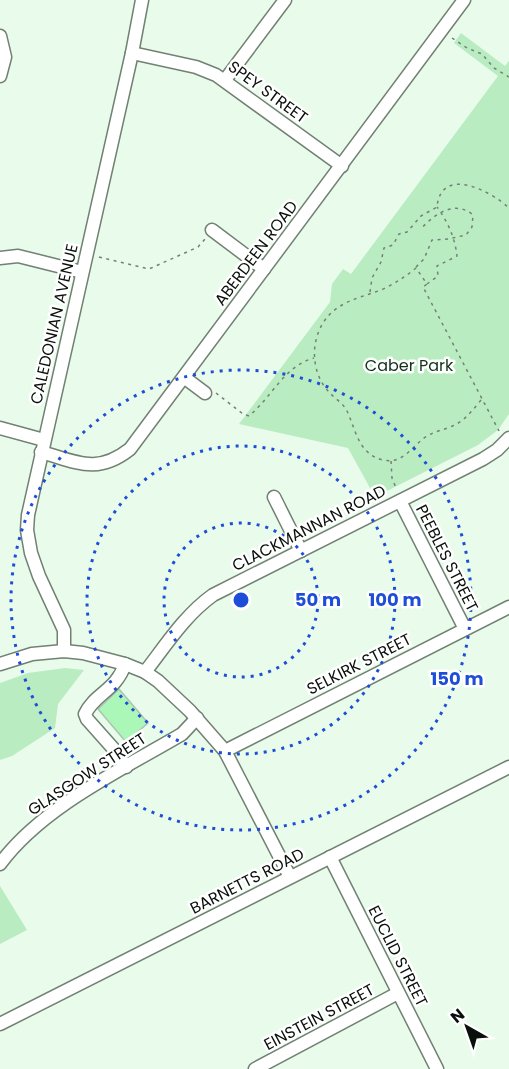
<svg xmlns="http://www.w3.org/2000/svg" width="509" height="1069" font-family="Poppins,sans-serif">
<style>
.green{fill:#b9ecc1}
.building{fill:#aaf7b8;stroke:#b0c2b3;stroke-width:1.5}
.lines{fill:none;stroke-linecap:round;stroke-linejoin:round}
.minor-casing{stroke:#718173;stroke-width:15}
.path{stroke:#758176;stroke-width:1.5;stroke-dasharray:3 4.5;stroke-linecap:butt}
.minor{stroke:#fff;stroke-width:12}
.ring{fill:none;stroke:#1d4ed8;stroke-width:3;stroke-dasharray:3 6}
.labels{text-anchor:middle;dominant-baseline:central;stroke-width:5;stroke-linejoin:round;paint-order:stroke}
.street-label{font-size:16px;fill:#090f0a;stroke:#fff}
.park-label{font-size:16px;fill:#123119;stroke:#fff}
.centre{fill:#1d4ed8;stroke:#fff;stroke-width:3}
.ring-label{font-size:18px;text-anchor:middle;font-weight:bold;fill:#1d4ed8;stroke:#fff;stroke-width:5;stroke-linejoin:round;paint-order:stroke}
</style>
<rect width="100%" height="100%" fill="#e9fbeb"/>
<g class="green">
<polygon points="461,33 505,66 509,61 509,414 498,430 478,445 375,497 348,448 239,424 330,302 332,284 343,269 351,274 498,76 454,43"/>
<polygon points="65,668 84,670 58,704 55,728 12,756 0,760 0,683 28,673"/>
<polygon points="0,886 27,930 0,944"/>
</g>
<polygon class="building" points="119,689 148,723 126,742 98,709"/>
<g class="lines">
<g class="minor-casing">
<g id="minor">
<polyline points="0,36 5,57 0,76"/>
<polyline points="132,53 196,67 216,75 342,166"/>
<polyline points="225,80 285,0"/>
<polyline points="212,230 264,269"/>
<polyline points="0,258 18,256 82,272"/>
<polyline points="185,378 205,393"/>
<polyline points="0,428 44,440"/>
<path d="M41,452C77,462 97,475 130,449L464,0"/>
<polyline points="274,497 301,551"/>
<polyline points="400,501 465,629"/>
<polyline points="64,651 64,630 39,576 31,553 27,530 28,515 132,53 142,0"/>
<polyline points="0,664 32,654 64,651 83,653 125,664 145,672 158,681 190,711 225,751 290,877"/>
<path d="M125,664C116,691 95,693 85,714L87,719L119,755L126,767"/>
<path d="M145,672C166,645 185,615 213,595L483,459L497,450L509,438"/>
<polyline points="225,751 509,607"/>
<polyline points="330,857 437,1069"/>
<path d="M0,864C42,807 121,770 182,734L197,718"/>
<polyline points="0,1024 509,767"/>
<polyline points="255,1069 398,993"/>
</g>
</g>
<g class="path">
<polyline points="452,38 467,48 482,54 494,68 509,77"/>
<polyline points="99,257 149,269 198,247 205,239"/>
<path d="M416,267L424,259L432,240L448,239L466,235L472,227L473,215C455,199 433,215 421,229"/>
<path d="M427,284L438,276L437,266L457,256C455,238 448,222 437,207"/>
<path d="M370,292L372,278L381,262L384,248L393,245L399,234L407,232L421,216L437,207C441,165 491,191 509,208"/>
<path d="M216,393L243,414L249,416C272,397 284,366 314,358"/>
<path d="M481,400C472,411 464,422 450,427C443,430 436,431 429,435C413,443 405,465 383,460C358,454 356,430 347,411C343,403 334,398 328,391C312,373 310,344 323,323C336,302 359,298 381,290C394,284 405,277 416,268L427,284L423,287L499,431"/>
<polyline points="391,461 392,478 396,488"/>
</g>
<use href="#minor" class="minor"/>
</g>
<g class="ring">
<circle cx="241" cy="600" r="77"/>
<circle cx="241" cy="600" r="154"/>
<circle cx="241" cy="600" r="230"/>
</g>
<g class="labels">
<g class="street-label">
<text transform="translate(268 92) rotate(36)">SPEY STREET</text>
<text transform="translate(256 253) rotate(-53)">ABERDEEN ROAD</text>
<text transform="translate(54 324) rotate(-77)">CALEDONIAN AVENUE</text>
<text transform="translate(309 528) rotate(-27)">CLACKMANNAN ROAD</text>
<text transform="translate(447 558) rotate(63)">PEEBLES STREET</text>
<text transform="translate(359 664) rotate(-27)">SELKIRK STREET</text>
<text transform="translate(87 774) rotate(-33)">GLASGOW STREET</text>
<text transform="translate(247 881) rotate(-27)">BARNETTS ROAD</text>
<text transform="translate(398 956) rotate(63)">EUCLID STREET</text>
<text transform="translate(319 1017) rotate(-28)">EINSTEIN STREET</text>
</g>
<g class="park-label">
<text x="409" y="365">Caber Park</text>
</g>
</g>
<circle cx="241" cy="600" r="9" class="centre"/>
<g class="ring-label">
<text x="318" y="606">50 m</text>
<text x="395" y="606">100 m</text>
<text x="457" y="685">150 m</text>
</g>
<g transform="translate(467 1027) rotate(320)" stroke="#ffffff" stroke-width="4.5" paint-order="stroke">
<path d="M0-4.5L10 22L0 15L-10 22Z" fill="#090f0a"/>
<text y="-9" font-size="16" font-weight="bold" text-anchor="middle" fill="#090f0a">N</text>
</g>
</svg>
